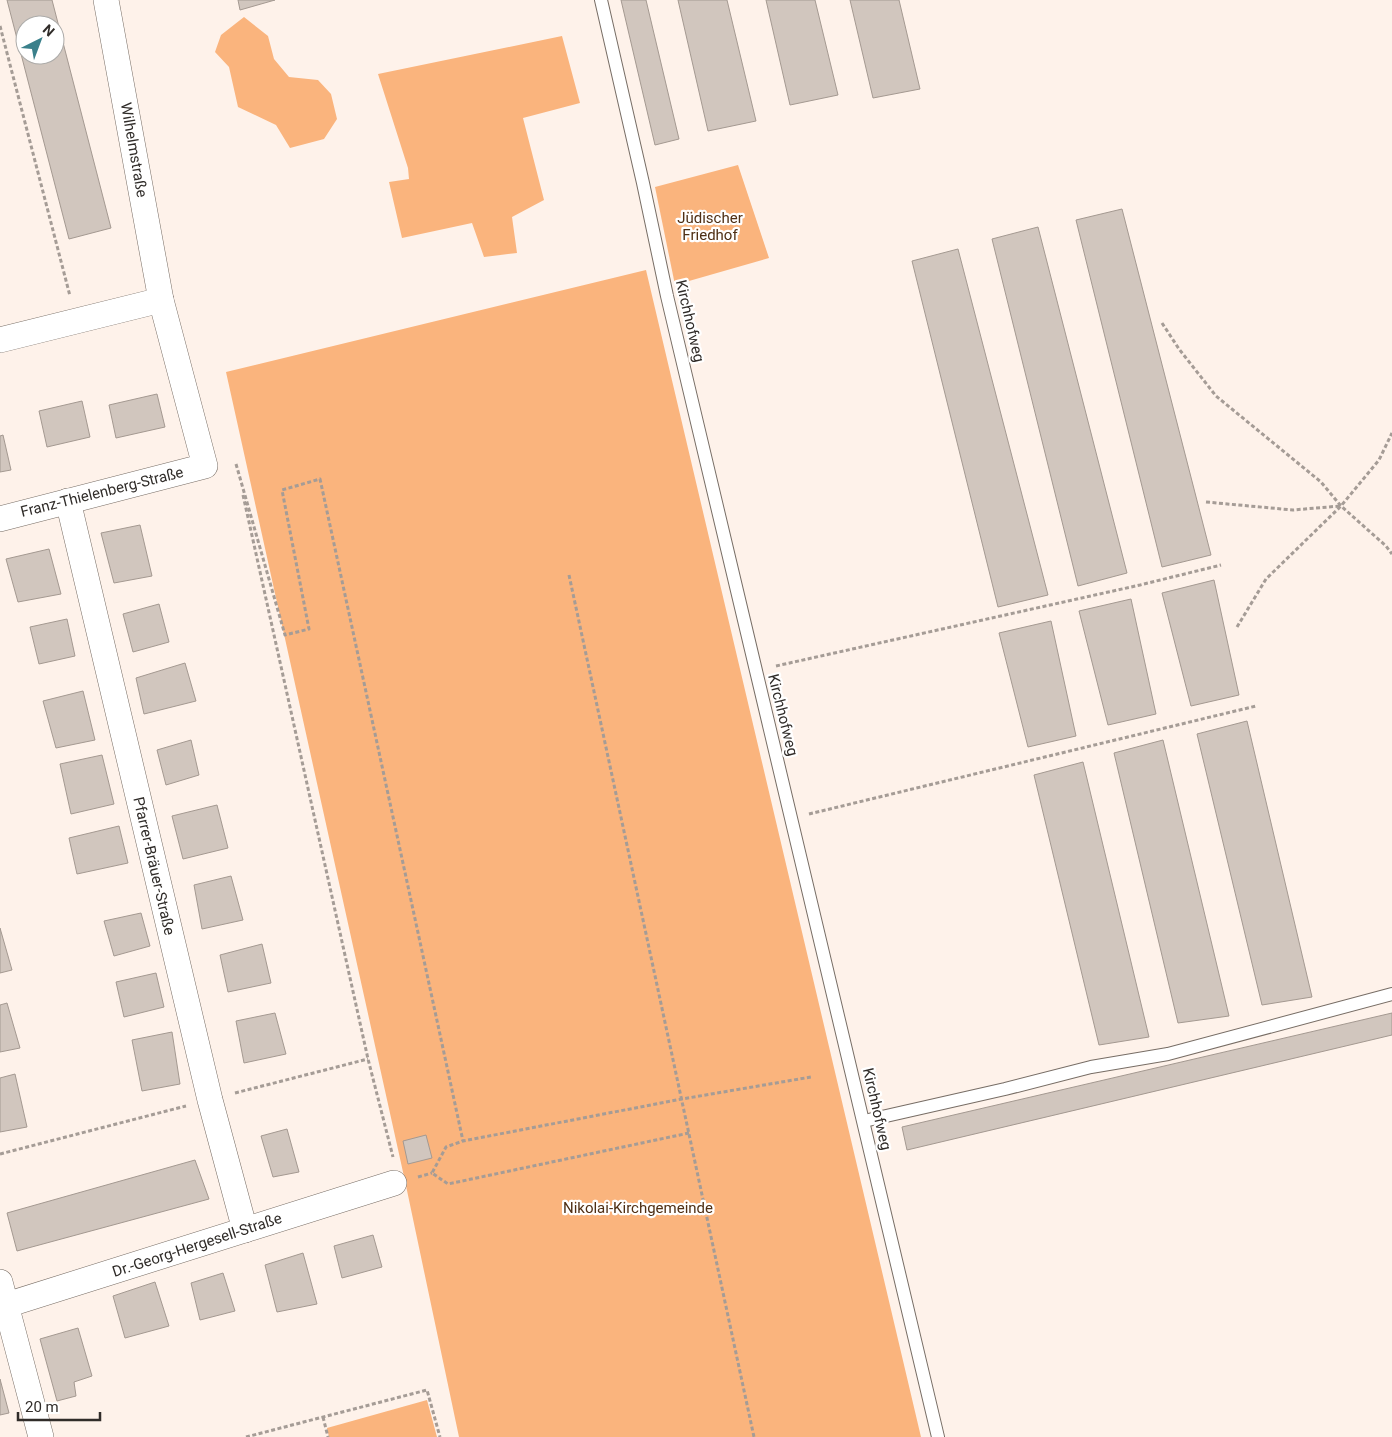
<svg xmlns="http://www.w3.org/2000/svg" width="1392" height="1437" font-family="Roboto,sans-serif">
<style>
.green{fill:#fab47d}
.building{fill:#d1c6be;stroke:#a49991;fill-rule:evenodd}
.lines{fill:none;stroke-linecap:round;stroke-linejoin:round}
.service-casing{stroke:#776d65;stroke-width:14}
.minor-casing{stroke:#776d65;stroke-width:26}
.path{stroke:#a59c96;stroke-width:3;stroke-dasharray:4 2.5;stroke-linecap:butt}
.service{stroke:#fff;stroke-width:12}
.minor{stroke:#fff;stroke-width:25}
.labels{text-anchor:middle;dominant-baseline:central;stroke-width:4.5;stroke-linejoin:round;paint-order:stroke}
.street-label{font-size:15px;fill:#302c29;stroke:#fff}
.park-label{font-size:15px;fill:#4f2f14;stroke:#fff}
</style>
<rect width="100%" height="100%" fill="#fef2ea"/>
<g class="green">
<polygon points="244,17 268,36 274,59 289,77 318,80 331,94 337,119 324,139 290,148 276,125 238,107 229,67 215,52 221,35"/>
<polygon points="562,36 580,103 523,118 544,200 512,217 517,253 484,257 472,223 402,238 389,182 409,179 408,168 378,74"/>
<polygon points="738,165 769,258 675,285 655,187"/>
<polygon points="646,270 921,1437 459,1437 405,1181 226,372"/>
<polygon points="427,1400 437,1437 329,1437 327,1428"/>
</g>
<g class="building">
<path d="M7,0H52L111,228L69,239ZM25,25H55V55H25Z"/>
<polygon points="238,0 275,0 240,10"/>
<polygon points="621,0 646,0 679,139 655,145"/>
<polygon points="678,0 727,0 756,121 708,131"/>
<polygon points="766,0 815,0 838,95 790,105"/>
<polygon points="850,0 899,0 920,89 873,98"/>
<polygon points="1122,209 1211,555 1162,567 1076,220"/>
<polygon points="1038,227 1127,573 1078,586 992,239"/>
<polygon points="958,249 1048,595 998,607 912,261"/>
<polygon points="157,394 165,427 116,438 109,405"/>
<polygon points="82,401 90,437 47,447 39,411"/>
<polygon points="3,435 11,470 0,472 0,436"/>
<polygon points="140,525 152,576 114,583 101,533"/>
<polygon points="49,549 61,594 18,602 6,559"/>
<polygon points="1214,580 1239,695 1191,706 1162,593"/>
<polygon points="1131,599 1156,714 1108,725 1079,611"/>
<polygon points="159,604 169,642 133,652 123,614"/>
<polygon points="67,619 75,656 39,664 30,627"/>
<polygon points="1051,621 1076,736 1028,747 999,633"/>
<polygon points="185,663 196,701 144,714 136,678"/>
<polygon points="83,691 95,740 56,748 43,701"/>
<polygon points="1247,721 1312,997 1262,1005 1197,734"/>
<polygon points="191,740 199,775 166,785 157,750"/>
<polygon points="1163,740 1229,1016 1178,1023 1114,753"/>
<polygon points="102,755 114,804 71,814 60,764"/>
<polygon points="1083,762 1149,1037 1099,1045 1034,775"/>
<polygon points="217,805 228,848 183,859 172,816"/>
<polygon points="119,826 128,863 77,874 69,838"/>
<polygon points="231,876 243,920 202,929 194,885"/>
<polygon points="141,913 150,946 114,956 104,921"/>
<polygon points="0,928 12,970 0,973"/>
<polygon points="262,944 271,983 228,992 220,955"/>
<polygon points="156,973 164,1007 124,1017 116,982"/>
<polygon points="7,1003 20,1048 0,1052 0,1005"/>
<polygon points="275,1013 286,1054 244,1063 236,1021"/>
<polygon points="1392,1013 1392,1035 907,1150 902,1127"/>
<polygon points="172,1032 180,1084 142,1091 132,1040"/>
<polygon points="15,1074 27,1127 0,1132 0,1078"/>
<polygon points="287,1129 299,1172 273,1177 261,1136"/>
<polygon points="426,1135 432,1158 408,1164 403,1141"/>
<polygon points="195,1160 209,1199 17,1251 7,1213"/>
<polygon points="373,1235 382,1267 342,1278 334,1246"/>
<polygon points="303,1253 317,1304 277,1312 265,1265"/>
<polygon points="223,1273 235,1311 200,1320 191,1283"/>
<polygon points="155,1282 169,1326 125,1338 113,1296"/>
<polygon points="78,1328 92,1376 74,1382 76,1396 57,1401 40,1339"/>
<polygon points="0,1379 9,1413 0,1415"/>
</g>
<g class="lines">
<g class="service-casing">
<g id="service">
<polyline points="601,0 643,183 667,296 938,1437"/>
<polyline points="864,1121 1005,1089 1091,1067 1168,1054 1392,994"/>
</g>
</g>
<g class="minor-casing">
<g id="minor">
<polyline points="0,340 161,300"/>
<polyline points="68,501 210,1100 245,1230"/>
<polyline points="0,519 205,466 161,300 106,0"/>
<polyline points="0,1282 41,1437"/>
<polyline points="0,1307 394,1183"/>
</g>
</g>
<g class="path">
<polyline points="0,26 70,296"/>
<polyline points="1162,323 1179,349 1216,396 1321,482 1341,506 1386,546 1392,554"/>
<polyline points="236,464 285,635 309,629 282,490 320,479 463,1141"/>
<polyline points="243,495 368,1059 393,1157"/>
<polyline points="1206,502 1293,510 1340,506"/>
<polyline points="569,575 754,1437"/>
<polyline points="1237,627 1266,579 1341,506 1379,460 1392,433"/>
<polyline points="776,666 1140,585 1221,565"/>
<polyline points="809,814 1256,706"/>
<polyline points="235,1093 368,1059"/>
<polyline points="689,1133 448,1184 432,1173 446,1147 463,1141 682,1099 811,1077"/>
<polyline points="0,1154 186,1106"/>
<polyline points="418,1177 432,1173"/>
<polyline points="323,1417 328,1437"/>
<polyline points="246,1437 427,1390 440,1437"/>
</g>
<use href="#service" class="service"/>
<use href="#minor" class="minor"/>
</g>
<g class="labels">
<g class="street-label">
<text transform="translate(134 150) rotate(80)">Wilhelmstraße</text>
<text transform="translate(690 321) rotate(77)">Kirchhofweg</text>
<text transform="translate(102 492) rotate(-14)">Franz-Thielenberg-Straße</text>
<text transform="translate(783 715) rotate(76)">Kirchhofweg</text>
<text transform="translate(154 866) rotate(77)">Pfarrer-Bräuer-Straße</text>
<text transform="translate(877 1109) rotate(77)">Kirchhofweg</text>
<text transform="translate(197 1245) rotate(-18)">Dr.-Georg-Hergesell-Straße</text>
</g>
<g class="park-label">
<text x="710" y="218">Jüdischer<tspan x="710" dy="17">Friedhof</tspan></text>
<text x="638" y="1208">Nikolai-Kirchgemeinde</text>
</g>
</g>
<g transform="translate(40 40) rotate(42)"><circle r="24" fill="#ffffff" stroke="#acaba9"/>
<path d="M0-4L9 19L0 12L-9 19Z" fill="#3a808b"/>
<text y="-8" font-size="14" font-weight="bold" text-anchor="middle" fill="#302c29">N</text>
</g>
<path d="M18 1412v8h82v-8" fill="none" stroke="#302c29" stroke-width="2.5"/>
<text x="25" y="1412" font-size="15" fill="#302c29" stroke="#ffffff" stroke-width="4" paint-order="stroke">20 m</text>
</svg>
